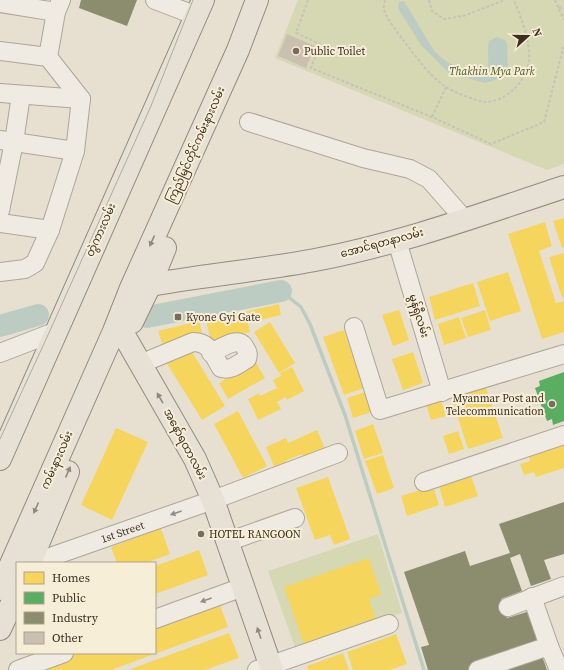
<svg xmlns="http://www.w3.org/2000/svg" width="564" height="670" font-family="'Source Serif 4','Noto Sans Myanmar',serif">
<style>
.green{fill:#d6d7b3}
.water{fill:#bcccc2}
.homes{fill:#f6d55c}
.public{fill:#5aae61}
.industry{fill:#8c8c6e}
.lines{fill:none;stroke-linecap:round;stroke-linejoin:round}
.stream{stroke:#bcccc2;stroke-width:3.5}
.river{stroke:#bcccc2;stroke-width:22}
.building{fill:#cbbfb2}
.minor-casing{stroke:#ada599;stroke-width:20}
.major-casing{stroke:#928b80;stroke-width:24}
.path{stroke:#c8c2b9;stroke-width:2;stroke-dasharray:3 2;stroke-linecap:butt}
.minor{stroke:#efebe3;stroke-width:18}
.major{stroke:#e6e1d4;stroke-width:22}
.tram{stroke:#afaaa2;stroke-width:1}
.oneway{fill:#92887a}
.oneway2{fill:#968c82}
.poi-dot{fill:#786c5e;stroke:#f7eed8;stroke-width:1.5}
.labels{text-anchor:middle;dominant-baseline:central;stroke-width:4;stroke-linejoin:round;paint-order:stroke}
.poi-label{font-size:11px;fill:#3d2e20;stroke:#f7eed8;text-anchor:start}
.park-label{font-size:11px;font-style:italic;fill:#4d5a26;stroke:#f7eed8}
.street-label{font-size:11px;fill:#3d2e20;stroke:#f7eed8}
</style>
<rect width="100%" height="100%" fill="#e7e0d1"/>
<g class="green">
<polygon points="298,0 564,0 564,164 547,170 275,58"/>
<polygon points="378,534 402,613 296,650 268,571"/>
</g>
<path class="water" d="M404,1L434,51L447,62L466,71H478L488,68C489,59 487,50 489,41L497,37L505,40L507,44L508,73L504,77L485,83L449,73L421,45L398,8L399,2Z"/>
<g class="homes">
<polygon points="564,218 564,247 562,248 553,221"/>
<polygon points="545,222 552,246 539,251 556,303 564,301 564,332 542,339 508,234"/>
<polygon points="564,253 564,297 562,298 549,257"/>
<polygon points="508,272 521,311 490,321 477,282"/>
<polygon points="473,283 480,306 435,320 429,297"/>
<polygon points="279,304 281,315 248,323 250,332 211,341 206,321"/>
<polygon points="399,310 409,340 393,346 382,315"/>
<polygon points="485,310 491,330 468,337 461,318"/>
<polygon points="459,317 466,338 444,345 438,324"/>
<polygon points="199,321 202,333 162,344 158,331"/>
<polygon points="270,322 295,363 279,373 254,332"/>
<polygon points="344,330 364,388 344,395 323,337"/>
<polygon points="189,347 225,406 202,420 166,362"/>
<polygon points="413,352 423,383 403,390 392,359"/>
<polygon points="255,361 265,378 228,399 219,383"/>
<polygon points="292,367 304,391 287,400 286,397 277,402 281,409 258,420 248,399 259,393 260,396 277,388 273,380 281,376 280,373"/>
<polygon points="485,385 503,438 468,449 451,396"/>
<polygon points="365,392 372,412 353,418 347,398"/>
<polygon points="441,400 446,416 431,420 426,404"/>
<polygon points="238,411 267,466 243,478 214,424"/>
<polygon points="373,424 383,453 364,459 355,431"/>
<polygon points="116,428 148,442 112,520 81,505"/>
<polygon points="317,430 326,451 304,458 302,454 285,461 287,464 275,469 266,447 286,438 288,443"/>
<polygon points="458,431 464,449 449,454 443,436"/>
<polygon points="564,443 564,468 536,477 534,472 524,475 520,464 530,461 528,452"/>
<polygon points="383,455 394,488 377,494 365,461"/>
<polygon points="471,476 478,496 445,507 439,486"/>
<polygon points="328,477 350,539 334,545 330,535 315,540 296,488"/>
<polygon points="433,486 439,505 407,516 401,496"/>
<polygon points="161,528 170,554 146,563 117,563 111,547"/>
<polygon points="199,550 208,575 155,594 155,566"/>
<polygon points="369,558 381,594 369,599 376,619 304,644 284,587"/>
<polygon points="218,600 228,627 111,670 28,670 74,653 155,653 155,623"/>
<polygon points="229,633 239,658 205,670 128,670"/>
<polygon points="396,634 407,664 389,670 353,670 347,652"/>
<polygon points="343,653 349,670 308,670 307,666"/>
</g>
<polygon class="public" points="564,372 564,421 553,425 552,419 547,421 535,388 540,386 539,381"/>
<g class="industry">
<polygon points="81,0 137,0 127,26 79,8"/>
<polygon points="564,502 564,554 544,560 551,579 531,586 520,554 510,558 522,591 501,599 507,618 530,611 542,647 475,670 428,670 421,647 429,645 404,572 465,551 470,566 510,553 499,524"/>
<polygon points="540,650 547,670 481,670"/>
</g>
<g class="lines">
<polyline class="stream" points="281,291 301,307 310,324 345,415 424,670"/>
<g class="river">
<polyline points="147,317 281,291"/>
<polyline points="0,326 38,315"/>
</g>
</g>
<polygon class="building" points="287,34 315,46 306,68 278,56"/>
<g class="lines">
<g class="minor-casing">
<g id="minor">
<polyline points="155,0 197,16"/>
<polyline points="0,3 56,12"/>
<polyline points="0,51 48,57"/>
<polyline points="0,93 81,99"/>
<polyline points="249,122 363,158 410,169 429,179 465,220"/>
<polyline points="0,140 75,151"/>
<polyline points="0,211 14,142 21,95"/>
<polyline points="0,223 50,230 75,151 81,99 48,57 56,12 61,0"/>
<polyline points="397,241 442,392"/>
<polyline points="0,272 25,269 35,263 50,230"/>
<polyline points="354,327 380,410 564,354"/>
<polyline points="0,353 57,331"/>
<path d="M140,364L193,342C210,342 213,355 221,368C231,371 238,364 247,359C249,353 247,351 244,346C237,336 220,349 211,353"/>
<polyline points="424,482 564,435"/>
<polyline points="227,542 295,518"/>
<path id="s1" d="M21,554L31,560L39,561L213,500L338,453"/>
<polyline points="532,597 549,646 559,670"/>
<polyline points="508,607 564,586"/>
<polyline points="155,619 243,587"/>
<polyline points="18,670 64,653"/>
<polyline points="257,670 389,624"/>
<polyline points="478,670 549,646"/>
</g>
</g>
<g class="major-casing">
<g id="major">
<path d="M138,287C197,276 256,271 315,260C400,244 482,214 564,187"/>
<polyline points="132,322 150,285 165,248"/>
<polyline points="125,337 195,459 213,500 272,670"/>
<polyline points="0,459 203,0"/>
<polyline points="30,563 68,472"/>
<polyline points="0,589 114,331 131,288 238,50 257,0"/>
<polyline points="0,629 17,592"/>
</g>
</g>
<g class="path">
<polyline points="308,0 296,33 320,44 311,68 432,117 491,144 544,122 564,45"/>
<path d="M385,0C385,2 383,7 384,9C385,17 398,33 403,40C416,56 428,75 446,87C452,91 478,102 486,102C507,101 528,80 529,59C530,39 521,18 514,0"/>
<polyline points="429,0 432,11 444,19 463,16 505,0"/>
<polyline points="555,0 564,20"/>
<polyline points="559,7 564,9"/>
<polyline points="432,117 446,87"/>
</g>
<use href="#minor" class="minor"/>
<use href="#major" class="major"/>
<polyline class="tram" points="0,439 48,335 151,106 193,0"/>
</g>
<defs><path id="oneway-solid" d="M-6-.8H1V-3.2L6.5 0L1 3.2V.8H-6Z"/></defs>
<g class="oneway">
<use href="#oneway-solid" transform="translate(152 241) rotate(114)"/>
<use href="#oneway-solid" transform="translate(160 398) rotate(-120)"/>
<use href="#oneway-solid" transform="translate(68 472) rotate(-67)"/>
<use href="#oneway-solid" transform="translate(36 508) rotate(114)"/>
<use href="#oneway-solid" transform="translate(259 633) rotate(-109)"/>
</g>
<g class="oneway2">
<use href="#oneway-solid" transform="translate(176 513) rotate(161)"/>
<use href="#oneway-solid" transform="translate(206 600) rotate(160)"/>
</g>
<g class="poi-dot">
<circle cx="296" cy="51" r="4"/>
<rect x="174" y="313" width="8" height="8" rx="2"/>
<circle cx="552" cy="404" r="4"/>
<circle cx="201" cy="534" r="4"/>
</g>
<g class="labels">
<g class="poi-label">
<text x="304" y="51">Public Toilet</text>
<text x="186" y="317">Kyone Gyi Gate</text>
<text x="544" y="398" text-anchor="end">Myanmar Post and<tspan x="544" dy="13">Telecommunication</tspan></text>
<text x="209" y="534">HOTEL RANGOON</text>
</g>
<g class="park-label">
<text x="492" y="71">Thakhin Mya Park</text>
</g>
<g class="street-label">
<text transform="translate(196 145) rotate(-66)">ကြည်မြင်တိုင်ကမ်းနားလမ်း</text>
<text transform="translate(101 230) rotate(-66)">တွဲကားလမ်း</text>
<text transform="translate(382 243) rotate(-15)">အောင်ရတနာလမ်း</text>
<text transform="translate(419 316) rotate(73)">မွန်ရှီလမ်း</text>
<text transform="translate(185 444) rotate(62)">အနော်ရထာလမ်း</text>
<text transform="translate(57 460) rotate(-66)">ကမ်းနားလမ်း</text>
<text stroke="none"><textPath href="#s1" startOffset="108">1st Street</textPath></text>
</g>
</g>
<rect x="16" y="562" width="140" height="92" fill="#f7eed8" stroke="#ada18e"/>
<rect x="24" y="572" width="20" height="12" fill="#f6d55c" stroke="#ada18e"/>
<text x="52" y="582" font-size="12" fill="#3d2e20">Homes</text>
<rect x="24" y="592" width="20" height="12" fill="#5aae61" stroke="#ada18e"/>
<text x="52" y="602" font-size="12" fill="#3d2e20">Public</text>
<rect x="24" y="612" width="20" height="12" fill="#8c8c6e" stroke="#ada18e"/>
<text x="52" y="622" font-size="12" fill="#3d2e20">Industry</text>
<rect x="24" y="632" width="20" height="12" fill="#cbbfb2" stroke="#ada18e"/>
<text x="52" y="642" font-size="12" fill="#3d2e20">Other</text>
<g transform="translate(528 36) rotate(69)" stroke="#f7eed8" stroke-width="3" paint-order="stroke">
<path d="M0-3L7 15L0 10L-7 15Z" fill="#3d2e20"/>
<text y="-6" font-size="11" font-weight="bold" text-anchor="middle" fill="#3d2e20">N</text>
</g>
</svg>
